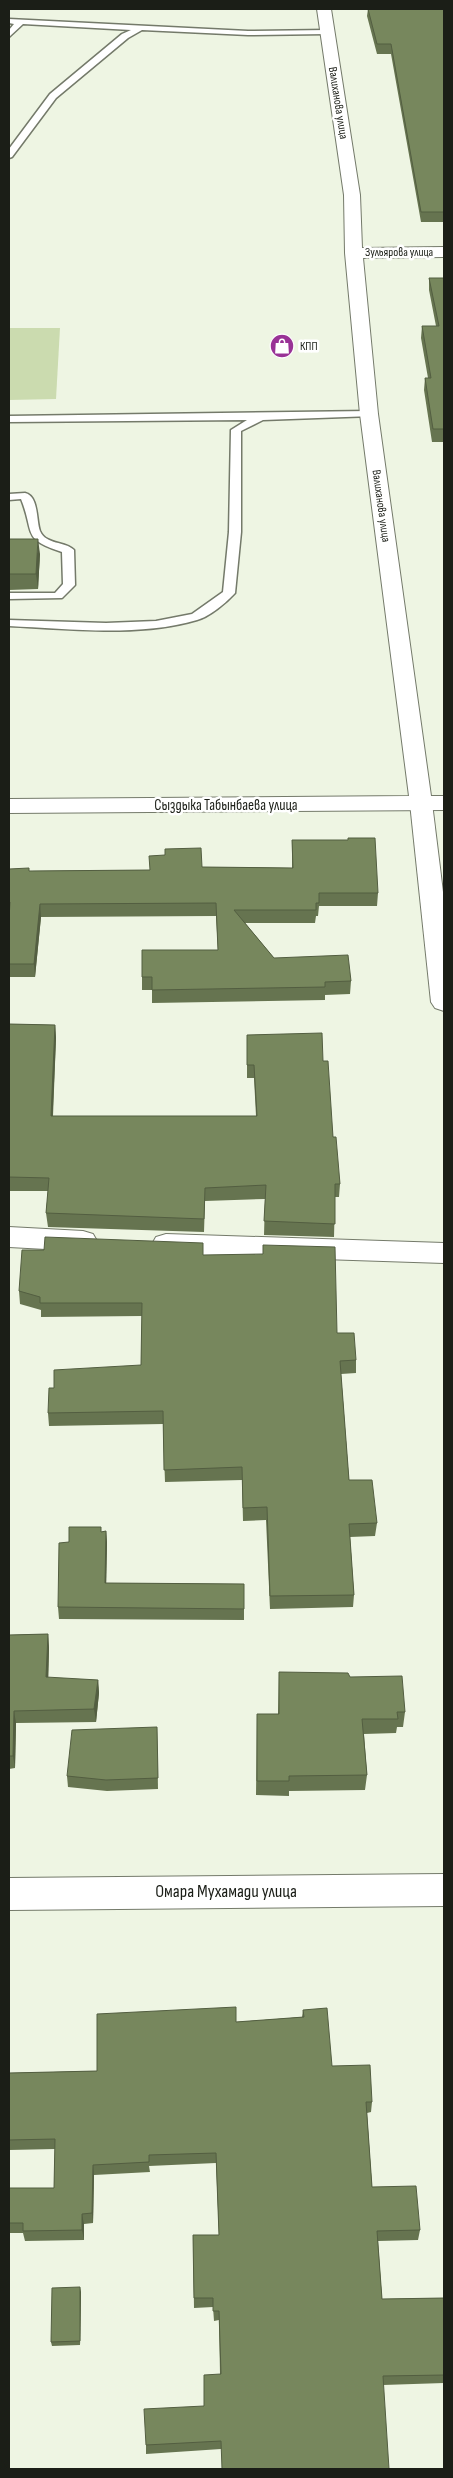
<svg xmlns="http://www.w3.org/2000/svg" width="453" height="2478" font-family="'Sofia Sans Condensed',sans-serif">
<style>
.green{fill:#cbdbaf}
.lines{fill:none;stroke-linecap:round;stroke-linejoin:round}
.lane-casing{stroke:#747a6a;stroke-width:3}
.street-casing{stroke:#747a6a;stroke-width:2}
.secondary-casing{stroke:#747a6a;stroke-width:2}
.lane{fill:#fff;fill-rule:evenodd}
.street{fill:#fff;fill-rule:evenodd}
.secondary{fill:#fff;fill-rule:evenodd}
.wall{fill:#667450}
.shaded-wall{fill:#535e41}
.building{fill:#77875d;stroke:#535e41}
.labels{text-anchor:middle;dominant-baseline:central;stroke-width:5;stroke-linejoin:round;paint-order:stroke}
.far-street-label{font-size:12px;fill:#1b1e17;stroke:#fff}
.far-poi-label{font-size:12px;fill:#1b1e17;stroke:#fff;text-anchor:start}
.street-label{font-size:15px;fill:#1b1e17;stroke:#fff}
.near-street-label{font-size:18px;fill:#1b1e17;stroke:#fff}
</style>
<rect width="100%" height="100%" fill="#eef5e3"/>
<polygon class="green" points="9,328 60,328 56,399 9,400"/>
<g class="lines">
<g class="lane-casing">
<g id="lane">
<polygon points="9,19 248,31 327,30 331,32 327,34 248,35 142,30 128,38 56,98 12,157 9,158 9,149 50,94 122,34 131,30 23,24 9,37 9,30 14,24 9,23"/>
<path d="M369,411L373,412V416L263,420L241,431V532L235,593C227,602 209,617 197,620C140,637 68,629 9,626V620L106,623L156,621L192,614L223,592L229,532L231,430L247,420L9,422V416Z"/>
<path d="M25,493C39,496 36,521 40,531C46,545 65,541 74,550L75,585L62,598L9,599V593H55L63,584L62,552C21,539 35,533 21,499L9,500V494Z"/>
</g>
</g>
<g class="street-casing">
<g id="street">
<polygon points="421,796 429,798 432,803 444,900 444,1011 435,1008 431,1002 410,803 413,798"/>
<polygon points="9,1227 83,1231 93,1234 97,1241 93,1248 83,1251 9,1247"/>
<polygon points="166,1234 444,1243 444,1263 166,1254 156,1251 152,1244 156,1237"/>
<polygon points="444,1874 444,1906 9,1910 9,1878"/>
</g>
</g>
<g class="secondary-casing">
<polygon id="secondary" points="317,9 331,9 360,195 362,248 444,247 444,257 363,258 378,414 431,796 444,796 444,810 9,813 9,799 409,796 360,414 345,253 344,195"/>
</g>
<use href="#lane" class="lane"/>
<use href="#street" class="street"/>
<use href="#secondary" class="secondary"/>
</g>
<g class="wall">
<polygon points="368,9 444,9 444,222 421,222 391,54 377,54 367,16"/>
<polygon points="429,278 444,278 444,442 432,442 424,390 425,378 428,378 421,338 422,326 436,326 429,290"/>
<polygon points="9,539 40,554 38,589 9,590"/>
<polygon points="292,840 378,893 377,906 319,906 318,916 316,916 315,923 245,923 274,958 351,981 350,994 325,995 325,1000 152,1003 152,990 142,990 142,977 218,950 216,916 41,917 35,977 9,977 9,869 29,871 150,870 202,867 292,868"/>
<polygon points="9,1024 55,1025 56,1038 53,1116 256,1116 254,1078 247,1078 247,1035 323,1061 333,1137 340,1184 339,1197 335,1197 334,1237 264,1235 265,1199 205,1201 204,1232 48,1227 46,1213 48,1191 9,1191"/>
<polygon points="203,1243 203,1255 337,1333 356,1360 356,1373 341,1374 349,1480 377,1523 375,1536 350,1537 354,1595 353,1607 270,1609 266,1520 243,1521 242,1480 165,1482 163,1424 49,1426 48,1413 54,1388 141,1365 142,1316 41,1317 41,1310 20,1304 19,1291 44,1250"/>
<polygon points="106,1531 107,1543 106,1583 244,1584 244,1620 59,1619 58,1607 69,1542 101,1532"/>
<polygon points="48,1634 49,1648 48,1678 98,1680 99,1693 96,1722 16,1723 15,1768 9,1769 9,1635"/>
<polygon points="279,1672 350,1677 405,1712 403,1727 397,1727 396,1733 364,1734 367,1775 365,1790 289,1791 289,1796 256,1795 257,1714 278,1714"/>
<polygon points="157,1727 158,1789 107,1791 68,1787 67,1776"/>
<polygon points="303,2010 332,2066 372,2102 371,2112 367,2113 372,2187 420,2230 418,2240 378,2241 382,2299 444,2298 444,2383 383,2385 221,2449 146,2454 146,2445 204,2406 220,2374 219,2320 214,2321 213,2307 194,2308 193,2235 219,2235 216,2163 149,2166 150,2172 94,2175 93,2223 84,2224 84,2240 25,2241 23,2233 9,2233 9,2188 54,2188 55,2149 9,2150 9,2073 97,2071 236,2022 302,2017"/>
<polygon points="81,2292 80,2345 52,2346 51,2342"/>
</g>
<g class="shaded-wall">
<polygon points="38,539 40,554 38,589 36,574"/>
<polygon points="40,904 41,917 35,977 34,964"/>
<polygon points="55,1025 56,1038 52,1129 51,1116"/>
<polygon points="106,1531 107,1543 106,1595 105,1583"/>
<polygon points="48,1634 49,1648 48,1690 46,1677"/>
<polygon points="98,1680 99,1693 96,1722 94,1709"/>
<polygon points="14,1711 16,1723 15,1768 13,1756"/>
<polygon points="93,2165 94,2175 93,2223 92,2213"/>
<polygon points="82,2214 84,2224 84,2240 82,2230"/>
<polygon points="80,2287 81,2292 80,2345"/>
</g>
<g class="building">
<polygon points="368,9 444,9 444,212 421,212 391,44 377,44"/>
<polygon points="429,278 444,278 444,429 433,429 425,378 431,378 422,326 439,326"/>
<polygon points="9,539 38,539 36,574 9,574"/>
<polygon points="348,838 375,838 378,893 319,893 319,903 316,903 316,910 234,910 274,958 348,955 351,981 325,982 325,987 152,990 152,977 142,977 142,950 218,950 216,903 40,904 34,964 9,964 9,919 10,902 9,902 9,869 29,868 29,871 150,870 149,856 165,855 165,849 201,848 202,867 293,868 292,840 348,840"/>
<polygon points="9,1024 55,1025 51,1116 257,1116 254,1065 247,1065 247,1035 322,1033 323,1061 328,1061 333,1137 336,1137 340,1184 335,1184 335,1224 264,1221 266,1185 205,1188 204,1219 46,1213 49,1178 9,1177"/>
<polygon points="45,1237 203,1243 203,1255 263,1254 263,1245 335,1247 337,1333 354,1333 356,1360 340,1361 349,1480 372,1480 377,1523 349,1524 354,1595 270,1596 267,1507 243,1508 242,1467 164,1470 163,1411 48,1413 49,1388 54,1388 54,1370 141,1365 142,1303 40,1303 40,1297 19,1291 22,1250 44,1250"/>
<polygon points="69,1527 101,1527 101,1532 106,1531 105,1583 244,1584 244,1609 58,1607 59,1543 69,1542"/>
<polygon points="48,1634 46,1677 98,1680 94,1709 14,1711 13,1756 9,1756 9,1635"/>
<polygon points="279,1672 348,1673 350,1677 402,1676 405,1712 397,1712 398,1719 362,1719 367,1775 289,1776 289,1781 257,1781 257,1714 279,1714"/>
<polygon points="157,1727 158,1778 106,1780 67,1776 72,1730"/>
<polygon points="236,2007 236,2022 304,2017 303,2010 327,2008 332,2066 370,2065 372,2102 366,2102 372,2187 416,2186 420,2230 377,2231 382,2299 444,2298 444,2375 383,2376 389,2469 222,2469 221,2441 146,2445 144,2409 204,2406 204,2375 221,2374 219,2311 213,2311 213,2298 194,2298 193,2235 219,2235 216,2153 149,2155 149,2162 93,2165 92,2213 82,2214 82,2230 23,2231 23,2223 9,2223 9,2188 54,2188 55,2139 9,2140 9,2073 97,2071 97,2014"/>
<polygon points="80,2287 80,2341 51,2342 52,2288"/>
</g>
<defs>
<g id="shop-disc" transform="scale(1.25)"><circle r="9.5" fill="#993296" stroke="#fff"/><path d="M-5-2.5h2.3a2.7 3.5 0 0 1 5.4 0H5L5.5 6h-11ZM-1.5-2.5h3a1.5 2.3 0 0 0-3 0Z" fill="#fff"/></g>
</defs>
<g fill-rule="evenodd">
<use href="#shop-disc" x="282" y="346"/>
</g>
<g class="labels">
<g class="far-street-label">
<text transform="translate(338 103) rotate(81)">Валиханова улица</text>
<text x="399" y="252">Зульярова улица</text>
<text transform="translate(381 506) rotate(82)">Валиханова улица</text>
</g>
<g class="far-poi-label">
<text x="300" y="346">КПП</text>
</g>
<g class="street-label">
<text x="226" y="805">Сыздыка Табынбаева улица</text>
</g>
<g class="near-street-label">
<text x="226" y="1891">Омара Мухамади улица</text>
</g>
</g>
<rect width="453" height="2478" fill="none" stroke="#1b1e17" stroke-width="20"/>
</svg>
